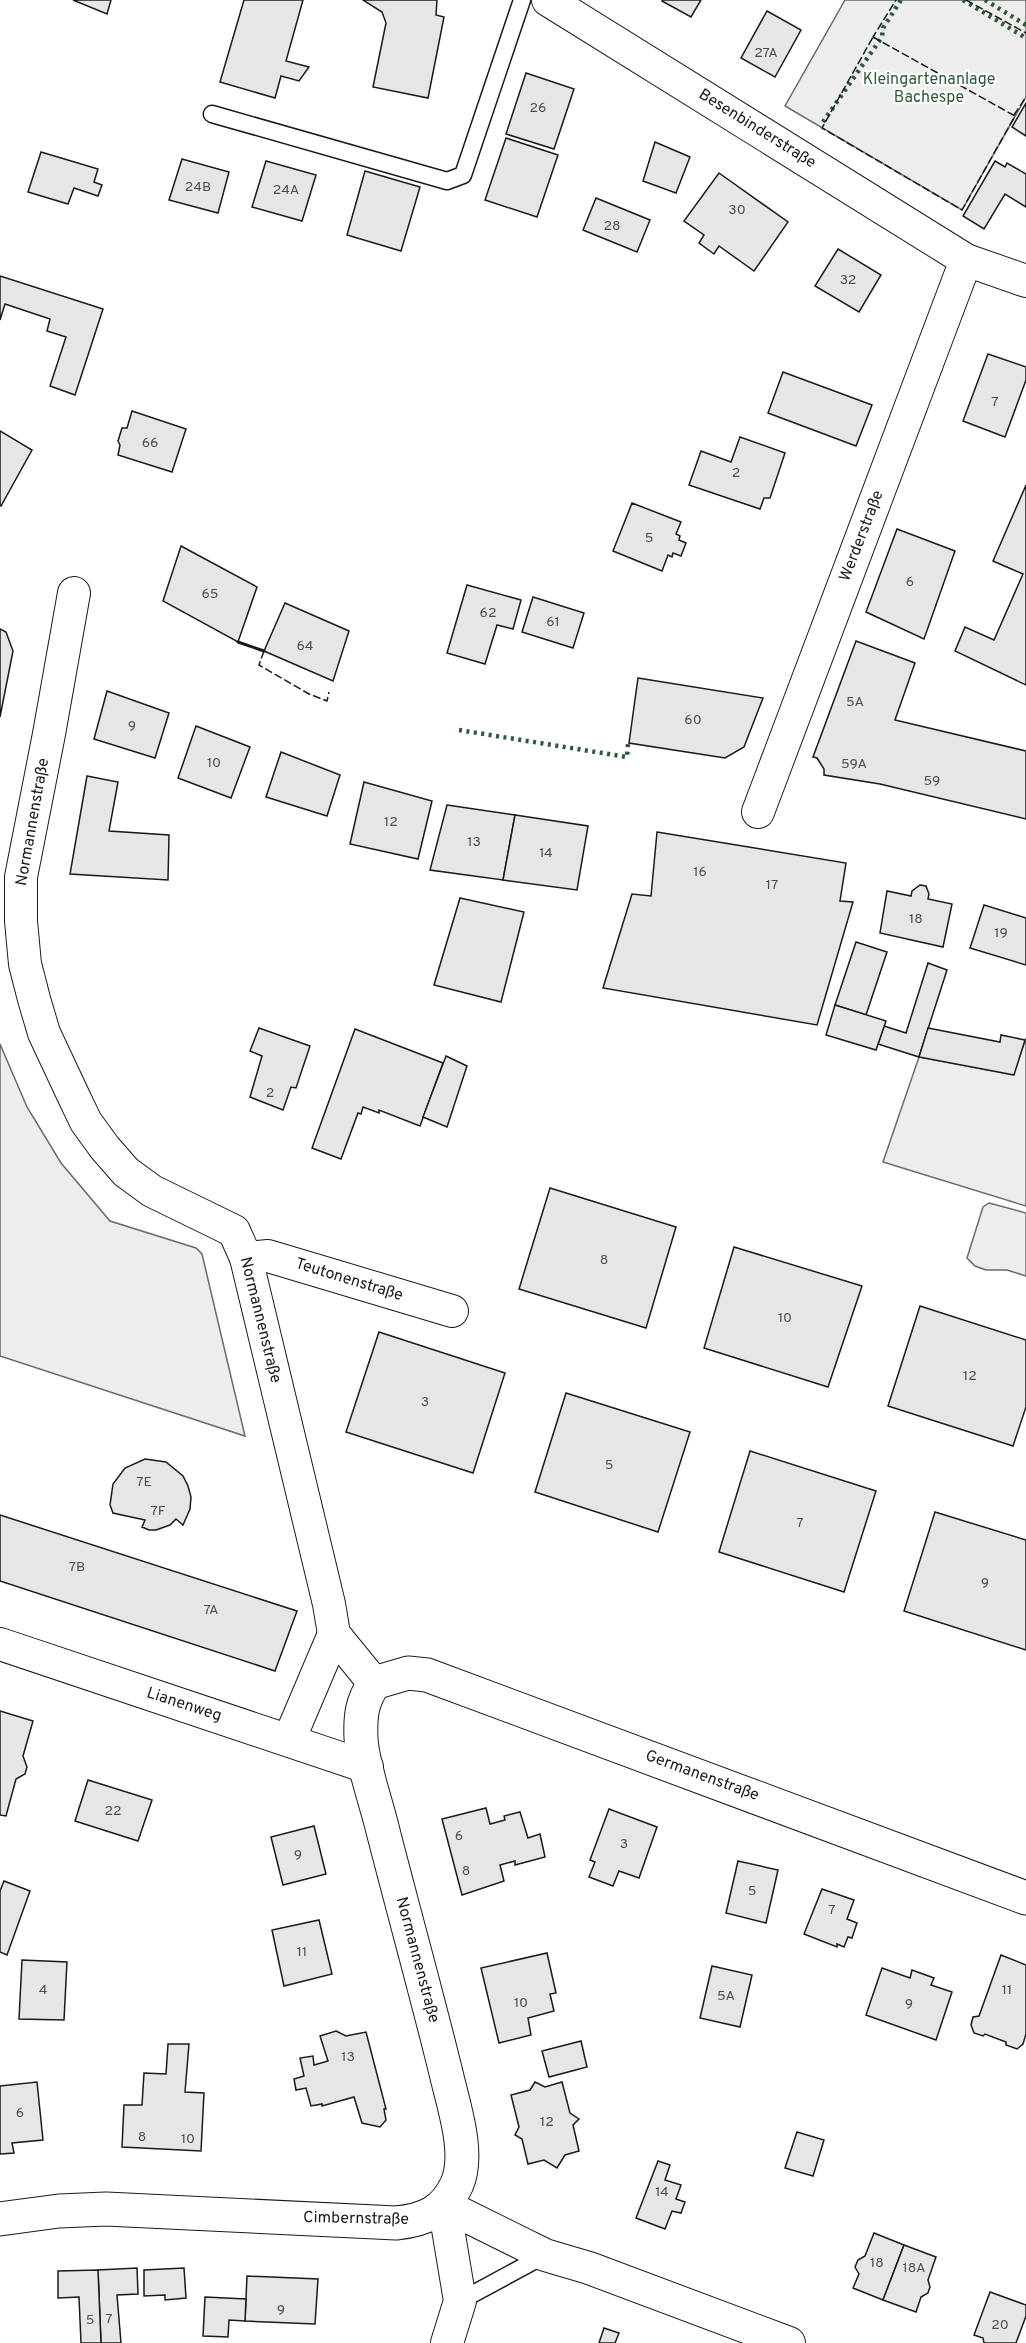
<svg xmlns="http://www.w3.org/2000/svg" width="1026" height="2343" font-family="Overpass,sans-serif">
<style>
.built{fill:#ededed;stroke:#6a6a6a;stroke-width:1.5}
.building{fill:#e6e6e6;stroke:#1a1a1a;stroke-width:1.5}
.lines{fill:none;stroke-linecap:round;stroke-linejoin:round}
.service-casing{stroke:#1a1a1a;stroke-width:19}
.minor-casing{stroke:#1a1a1a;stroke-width:34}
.tertiary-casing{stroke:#1a1a1a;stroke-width:35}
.service{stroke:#fff;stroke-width:16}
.minor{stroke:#fff;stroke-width:32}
.tertiary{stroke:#fff;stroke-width:33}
.hedge{stroke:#2b5a34;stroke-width:4.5;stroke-dasharray:3 4.5;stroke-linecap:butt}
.fence{stroke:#1a1a1a;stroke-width:1.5;stroke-dasharray:8 3;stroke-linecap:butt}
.wall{stroke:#1a1a1a;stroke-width:3}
.labels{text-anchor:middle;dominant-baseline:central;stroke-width:4.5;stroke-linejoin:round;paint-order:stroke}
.number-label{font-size:14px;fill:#4d4d4d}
.park-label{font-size:16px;fill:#2b5a34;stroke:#fff}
.street-label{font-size:16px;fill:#1a1a1a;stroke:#fff}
</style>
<rect width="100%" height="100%" fill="#fff"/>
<g class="built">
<polygon points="845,0 1026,0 1026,97 962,210 785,106"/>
<polygon points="1026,1038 1026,1206 883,1162 919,1057 1013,1075"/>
<polygon points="0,1044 27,1107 61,1163 110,1221 196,1248 202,1254 245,1436 0,1356"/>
<polygon points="989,1203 1026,1213 1026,1276 1007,1270 986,1270 975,1266 967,1258 983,1207"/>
</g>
<g class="building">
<polygon points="73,0 111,0 107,14"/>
<polygon points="244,0 303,0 286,61 309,67 299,81 281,76 275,98 220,82"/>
<polygon points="363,0 437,0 436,15 444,17 428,98 373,87 386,23 382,12"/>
<polygon points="663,0 701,0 691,17 662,1"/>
<polygon points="767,11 801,30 775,77 741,58"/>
<polygon points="526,73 574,89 554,149 506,134"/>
<polygon points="1026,103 1026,136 1012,127"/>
<polygon points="506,138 558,155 537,217 485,200"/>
<polygon points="655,142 690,157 676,193 643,181"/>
<polygon points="41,152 98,169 94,182 102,185 98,196 74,188 68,204 28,192"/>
<polygon points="182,159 229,172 218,213 169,200"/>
<polygon points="266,161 316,175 302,221 252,207"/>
<polygon points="995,161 1005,167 1007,163 1026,174 1026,207 1005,194 984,229 963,216"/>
<polygon points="365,171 420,187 401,251 347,235"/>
<polygon points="719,173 788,222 754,271 719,246 714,254 699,243 704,235 684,221"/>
<polygon points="596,198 650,220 637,252 583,230"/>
<polygon points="838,249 881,275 859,312 815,286"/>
<polygon points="0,276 103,309 75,395 50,386 66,337 47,331 50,319 5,304 0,320"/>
<polygon points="988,354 1026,367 1026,380 1005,437 963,421"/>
<polygon points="783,372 872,405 856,446 768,413"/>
<polygon points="132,411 186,429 172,472 118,455 120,445 118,441 122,428 127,428"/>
<polygon points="0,431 32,450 1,506 0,505"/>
<polygon points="740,437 785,453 770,498 764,498 760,509 689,485 701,451 731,462"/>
<polygon points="1026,485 1026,685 955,651 965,627 994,640 1023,574 993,561"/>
<polygon points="632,503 681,522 676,534 680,536 679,540 686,543 681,556 673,553 672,557 668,555 662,571 613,551"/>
<polygon points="897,529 955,551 924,639 866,612"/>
<polygon points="181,546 257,587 238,642 163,601"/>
<polygon points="467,585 521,600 513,629 497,625 485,664 447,653"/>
<polygon points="533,597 584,613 573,648 522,632"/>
<polygon points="285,603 349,631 333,681 264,651"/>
<polygon points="0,629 6,632 13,651 0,717"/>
<polygon points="856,641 915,663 895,720 1026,751 1026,819 880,784 824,775 824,769 817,758 813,757"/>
<polygon points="638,678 763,698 744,747 725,758 629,743"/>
<polygon points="107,691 169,713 155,758 94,739"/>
<polygon points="196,726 250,747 231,798 178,778"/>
<polygon points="281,752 340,775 327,816 266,797"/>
<polygon points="87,776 118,782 109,831 169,835 168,880 70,874"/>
<polygon points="364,782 432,801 418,859 350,844"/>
<polygon points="447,805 515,815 503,880 430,870"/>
<polygon points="515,815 588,826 577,890 503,880"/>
<polygon points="657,832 846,863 840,901 853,902 817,1025 603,988 632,894 651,896"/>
<polygon points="920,885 926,886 929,894 928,899 952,904 943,947 880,933 887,891 911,896 912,891"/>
<polygon points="460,898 524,912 501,1002 434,985"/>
<polygon points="984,905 1026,918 1026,965 970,948"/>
<polygon points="856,942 887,952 866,1015 835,1005"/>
<polygon points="928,963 947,970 919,1057 878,1044 884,1026 906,1033"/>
<polygon points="835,1005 886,1021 876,1050 826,1035"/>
<polygon points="259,1028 310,1046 296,1088 291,1087 283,1110 250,1097 262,1056 250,1051"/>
<polygon points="928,1028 1000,1042 1001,1035 1025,1040 1014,1075 919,1057"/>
<polygon points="355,1029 443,1063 420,1126 379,1110 379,1113 363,1107 361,1114 358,1113 341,1159 312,1148"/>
<polygon points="446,1056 467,1066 447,1127 423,1117"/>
<polygon points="550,1188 676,1227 646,1328 519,1289"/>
<polygon points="734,1247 862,1286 828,1387 704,1348"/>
<polygon points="920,1306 1026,1340 1026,1407 1013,1446 888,1406"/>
<polygon points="379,1332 505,1373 473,1473 346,1432"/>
<polygon points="566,1393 690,1432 658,1532 535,1492"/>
<polygon points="750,1451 876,1491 844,1592 719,1552"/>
<polygon points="145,1459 166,1462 183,1476 188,1486 191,1497 190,1509 183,1525 176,1519 170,1525 156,1530 149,1530 142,1527 145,1520 113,1513 110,1505 113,1484 125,1468"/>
<polygon points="935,1512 1026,1540 1026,1650 904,1611"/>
<polygon points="0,1515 297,1611 275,1671 0,1581"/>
<polygon points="0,1711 33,1721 23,1756 27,1767 25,1774 16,1779 6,1816 0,1815"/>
<polygon points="88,1780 152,1800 138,1841 75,1821"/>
<polygon points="486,1808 490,1824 505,1820 504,1816 520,1812 528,1838 540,1834 545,1857 515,1865 515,1861 500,1865 504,1881 462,1895 442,1819"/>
<polygon points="609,1809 657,1827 639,1878 619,1871 613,1886 589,1877 595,1862 590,1860"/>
<polygon points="314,1826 326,1874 283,1885 271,1837"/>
<polygon points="738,1861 778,1870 766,1923 726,1913"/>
<polygon points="4,1881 30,1891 7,1955 0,1952 0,1891"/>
<polygon points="822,1889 854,1900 847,1919 857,1923 852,1938 848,1937 844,1947 837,1944 837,1947 804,1934"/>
<polygon points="319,1920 332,1974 284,1986 272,1930"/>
<polygon points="547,1953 556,1993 550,1994 554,2011 528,2018 531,2035 499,2043 481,1968"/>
<polygon points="1001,1955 1026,1965 1026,2034 1023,2044 1017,2049 1006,2045 1006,2042 985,2034 983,2036 974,2033 971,2025 973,2017 979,2016"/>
<polygon points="22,1960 67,1962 64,2020 19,2019"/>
<polygon points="712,1966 752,1975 740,2027 700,2018"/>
<polygon points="882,1968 910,1978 912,1970 934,1978 931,1985 952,1992 936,2040 866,2015"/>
<polygon points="336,2031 346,2036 366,2032 386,2109 384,2109 386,2120 380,2127 362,2123 354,2097 322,2106 322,2104 311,2106 306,2088 296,2090 294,2079 304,2076 300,2058 313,2056 314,2065 328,2061 320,2036"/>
<polygon points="581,2041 587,2067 549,2077 542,2051"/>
<polygon points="168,2044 189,2044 185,2092 204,2093 201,2151 122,2147 124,2105 142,2105 144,2073 166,2074"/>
<polygon points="37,2082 43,2140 12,2143 14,2153 0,2154 0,2086"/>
<polygon points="535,2082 545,2087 562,2082 570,2113 579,2119 573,2125 579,2151 565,2155 557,2168 544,2160 528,2164 522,2139 515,2135 519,2127 511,2095 530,2090"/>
<polygon points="797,2132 824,2140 813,2176 785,2168"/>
<polygon points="658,2161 670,2165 665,2180 681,2185 676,2199 685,2202 681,2213 672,2211 665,2229 636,2218"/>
<polygon points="874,2233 904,2245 883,2300 853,2288 859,2274 855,2267 858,2260 865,2256"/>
<polygon points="904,2245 936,2257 928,2280 930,2287 928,2293 921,2297 916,2312 883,2300"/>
<polygon points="137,2268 138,2294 117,2295 121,2343 101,2343 98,2270"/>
<polygon points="184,2268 186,2298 165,2300 165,2295 144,2296 144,2270"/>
<polygon points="98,2270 101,2343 81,2343 79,2297 58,2298 58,2271"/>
<polygon points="247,2276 318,2279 315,2324 245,2321"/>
<polygon points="990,2292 1026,2305 1026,2316 1016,2343 984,2343 983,2338 974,2335"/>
<polygon points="205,2297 246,2299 245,2321 229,2320 228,2337 203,2336"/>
<polygon points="604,2328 619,2333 615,2343 599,2343"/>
</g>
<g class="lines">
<g class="service-casing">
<g id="service">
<polyline points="212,114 447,181 463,175 522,0"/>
<polyline points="460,2301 545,2255"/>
</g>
</g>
<g class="minor-casing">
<g id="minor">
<polyline points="548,0 966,260 1026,281"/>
<polyline points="74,593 49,734 21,877 21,921 25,964 34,999 44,1033 74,1097 86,1122 105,1148 126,1172 152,1191 234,1231 246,1258 329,1604 334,1634 374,1683"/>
<polyline points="758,812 966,260"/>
<polyline points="246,1258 268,1256 452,1311"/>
<polyline points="0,1644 367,1767"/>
<polyline points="289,1740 334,1634"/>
<polyline points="444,2205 545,2255 589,2268 789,2343"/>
<polyline points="444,2205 460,2301 447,2343"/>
</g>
</g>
<g class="tertiary-casing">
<path id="tertiary" d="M0,2219L59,2211L106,2209L396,2223C425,2220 444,2212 457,2184C470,2154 454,2107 447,2077C427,1995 404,1913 383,1831C377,1805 362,1764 361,1738C360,1715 362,1702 374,1683L408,1673L427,1675L1026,1898"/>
</g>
<use href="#service" class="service"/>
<use href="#minor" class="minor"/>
<use href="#tertiary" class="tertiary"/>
<g class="hedge">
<polyline points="963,0 1026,38"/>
<polyline points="985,0 1026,25"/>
<polyline points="823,122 882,37 883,28 901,0"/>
<polyline points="459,730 627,757 628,744"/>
</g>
<g class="fence">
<polyline points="966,0 1026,33"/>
<polygon points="873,37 1015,116 962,210 822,128"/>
<polyline points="875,38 873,37 896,0"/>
<polyline points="1014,115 1026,97"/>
<polyline points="264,651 259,665 309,694 327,701 329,692"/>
</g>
<polyline class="wall" points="238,642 264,651"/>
</g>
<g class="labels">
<g class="number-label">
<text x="766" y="53">27A</text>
<text x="538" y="108">26</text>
<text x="198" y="187">24B</text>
<text x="286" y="190">24A</text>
<text x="737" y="210">30</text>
<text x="612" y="226">28</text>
<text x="848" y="280">32</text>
<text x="995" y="402">7</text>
<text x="150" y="443">66</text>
<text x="736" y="473">2</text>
<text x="649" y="538">5</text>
<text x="910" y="582">6</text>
<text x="210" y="594">65</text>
<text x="488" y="613">62</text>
<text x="553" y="622">61</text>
<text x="305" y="646">64</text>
<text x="855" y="702">5A</text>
<text x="693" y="720">60</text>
<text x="132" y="726">9</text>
<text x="214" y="763">10</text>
<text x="854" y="764">59A</text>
<text x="932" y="781">59</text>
<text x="391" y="822">12</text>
<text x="474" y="842">13</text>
<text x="546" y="853">14</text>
<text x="700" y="872">16</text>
<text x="772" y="885">17</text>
<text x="916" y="919">18</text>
<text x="1001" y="933">19</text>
<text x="270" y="1093">2</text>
<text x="604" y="1260">8</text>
<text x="785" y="1318">10</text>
<text x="970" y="1376">12</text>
<text x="425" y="1402">3</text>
<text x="609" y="1465">5</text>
<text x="144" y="1482">7E</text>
<text x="158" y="1511">7F</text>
<text x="800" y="1523">7</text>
<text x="77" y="1567">7B</text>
<text x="985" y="1583">9</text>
<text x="211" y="1610">7A</text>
<text x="113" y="1811">22</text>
<text x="459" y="1836">6</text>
<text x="624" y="1844">3</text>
<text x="298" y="1855">9</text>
<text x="466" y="1871">8</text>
<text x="752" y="1891">5</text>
<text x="832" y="1910">7</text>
<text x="302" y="1952">11</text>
<text x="43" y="1990">4</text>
<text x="1007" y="1990">11</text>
<text x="726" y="1996">5A</text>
<text x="521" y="2003">10</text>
<text x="909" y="2004">9</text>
<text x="348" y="2057">13</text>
<text x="20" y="2113">6</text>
<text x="547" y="2122">12</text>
<text x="142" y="2137">8</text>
<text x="188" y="2139">10</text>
<text x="662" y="2192">14</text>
<text x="877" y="2263">18</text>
<text x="914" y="2268">18A</text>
<text x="281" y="2310">9</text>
<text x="109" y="2319">7</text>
<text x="90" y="2320">5</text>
<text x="1000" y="2325">20</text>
</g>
<g class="park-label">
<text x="929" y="80">Kleingartenanlage<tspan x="929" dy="18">Bachespe</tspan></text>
</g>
<g class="street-label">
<text transform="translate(757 129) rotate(32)">Besenbinderstraße</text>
<text transform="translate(862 536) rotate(-69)">Werderstraße</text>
<text transform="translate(33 822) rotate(-80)">Normannenstraße</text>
<text transform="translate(349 1280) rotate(17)">Teutonenstraße</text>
<text transform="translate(260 1320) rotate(76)">Normannenstraße</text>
<text transform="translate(184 1705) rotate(18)">Lianenweg</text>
<text transform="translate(702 1776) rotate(20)">Germanenstraße</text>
<text transform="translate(417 1960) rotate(75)">Normannenstraße</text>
<text transform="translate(356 2219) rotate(1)">Cimbernstraße</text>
</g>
</g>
</svg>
